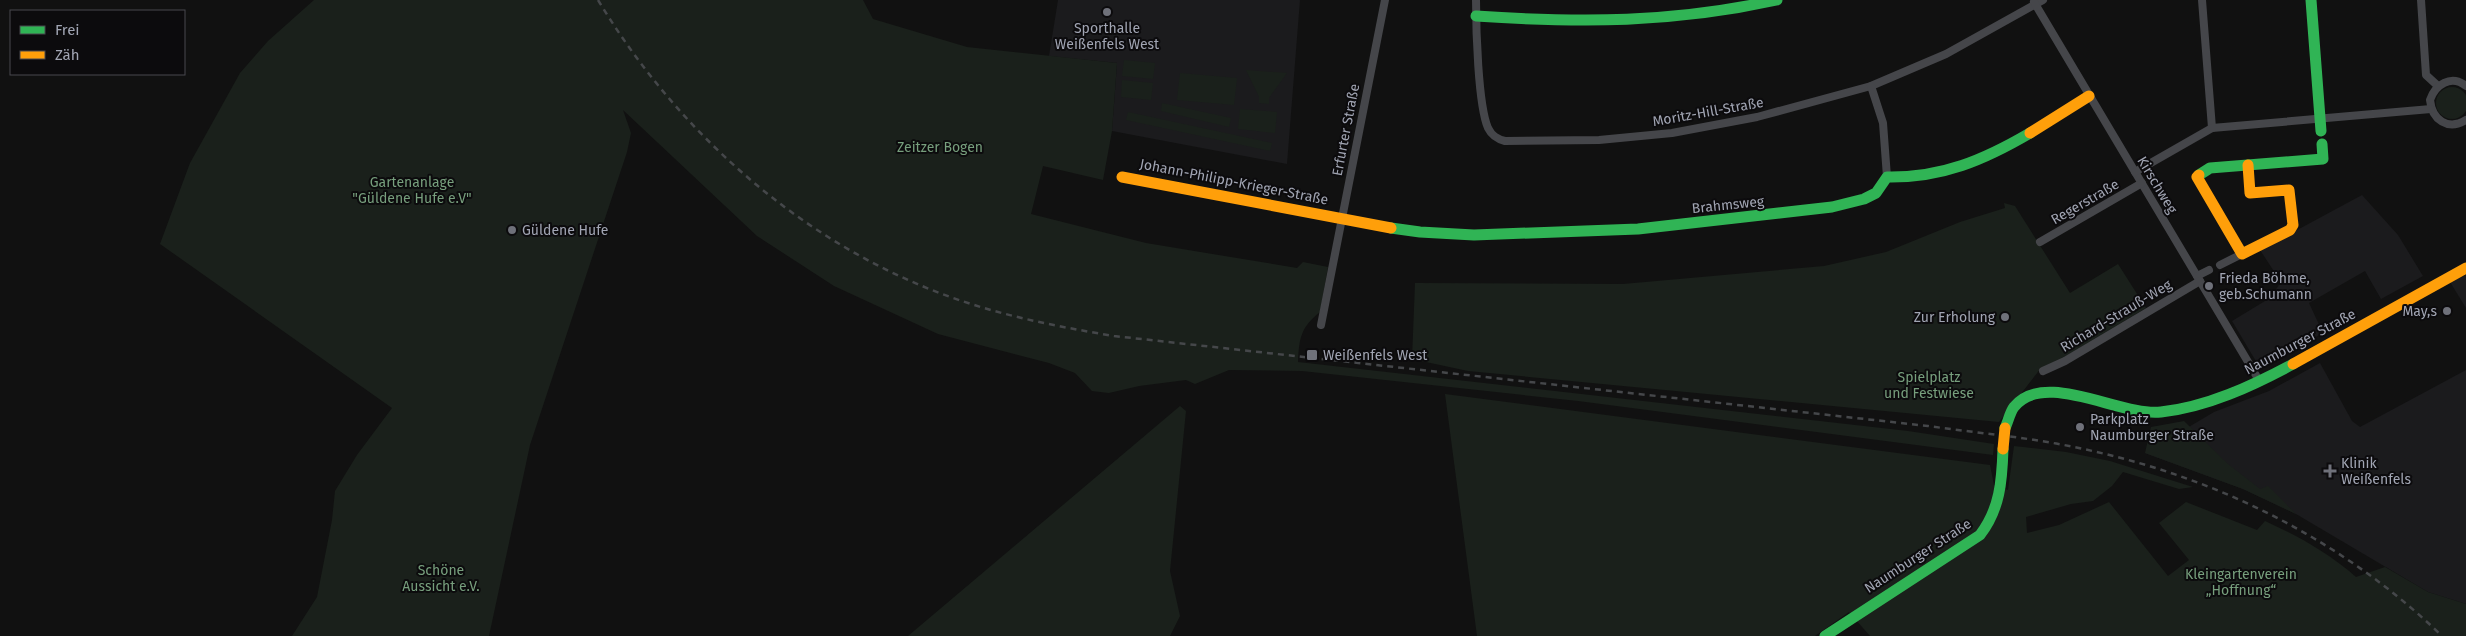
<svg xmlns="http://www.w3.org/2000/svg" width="2466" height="636" font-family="'Fira Sans',sans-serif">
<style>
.built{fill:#1b1b1d}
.green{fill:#1a201b}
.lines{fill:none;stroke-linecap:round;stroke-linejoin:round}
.street{stroke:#45464a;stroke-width:8}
.fast{stroke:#30b455;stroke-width:11}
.slow{stroke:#ff9f0a;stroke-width:11}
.rail{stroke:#45474a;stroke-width:2.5;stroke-dasharray:6 5;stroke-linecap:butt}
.slow-bridge{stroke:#ff9f0a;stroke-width:11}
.poi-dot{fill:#6f717a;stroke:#0c0b0d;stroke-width:2}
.labels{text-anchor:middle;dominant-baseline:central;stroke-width:4;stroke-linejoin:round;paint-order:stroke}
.poi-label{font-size:14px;fill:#a1a5b3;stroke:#0c0b0d;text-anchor:start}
.street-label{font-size:14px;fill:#a1a5b3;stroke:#0c0b0d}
.park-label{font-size:14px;fill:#779f7d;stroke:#0c0b0d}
</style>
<rect width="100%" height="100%" fill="#111"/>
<g class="built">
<polygon points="1058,0 1300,0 1287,164 1112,131 1117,63 1049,56"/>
<polygon points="2362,195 2398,235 2423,276 2381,299 2365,271 2309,303 2323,333 2260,368 2232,321 2270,298 2281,282 2260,250"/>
<polygon points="2466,275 2466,308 2450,282"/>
<polygon points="2320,363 2352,421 2360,427 2466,370 2466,604 2428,592 2296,514 2243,489 2145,453 2214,412 2269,391"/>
</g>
<g class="green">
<path d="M314,0H863L873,19L967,47L1117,63L1112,131L1103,180L1043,166L1031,214L1146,243L1297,268L1303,262L1328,267L1320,312C1301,327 1299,338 1298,362L1908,431L1994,444L1993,455L1578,401L1302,371L1229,370L1195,384L1186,380L1139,386L1109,393L1092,391L1075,373L1049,363L938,334L834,286L757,236L623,110L631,133L627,152L530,445L489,636H292L317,597L332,520L335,491L357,455L392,408L160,244L190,163L240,73L268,41Z"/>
<polygon points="1124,60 1155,63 1153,79 1122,76"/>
<polygon points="1246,70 1287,73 1269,98 1269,104 1259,103 1259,97"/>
<polygon points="1180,73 1237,78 1234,105 1177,100"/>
<polygon points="1122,80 1153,83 1151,100 1121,97"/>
<circle cx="2452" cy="103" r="16"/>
<polygon points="1162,103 1231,118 1229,127 1161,111"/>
<polygon points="1240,109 1277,112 1275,133 1238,129"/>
<polygon points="1128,112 1272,143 1270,151 1126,120"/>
<polygon points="2004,203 2015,206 2070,293 2118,264 2146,308 2066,356 2041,368 1999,422 1468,371 1412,359 1415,283 1623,284 1824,266 1886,252 1960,222 2005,208"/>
<path d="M1445,394L1990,465L1994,485L2008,490L2014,446L2066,452L2110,461L2193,487L2179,489L2123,472L2112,486L2093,501L2071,504L2026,517L2027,533L2059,525L2109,502L2168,576L2189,560L2159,523L2186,502L2257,530L2265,521C2298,536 2329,553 2356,577L2385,567L2428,592L2466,604V636H1870L1849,612L1815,636H1477Z"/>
<polygon points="1180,406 1186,411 1170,571 1180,616 1170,636 908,636"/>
<polygon points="2184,421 2228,464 2260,489 2268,486 2296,514 2243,489 2145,453 2151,427"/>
</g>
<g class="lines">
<g class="street">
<path d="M1476,0C1476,27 1478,105 1488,128C1492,136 1497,139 1505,141L1599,140L1672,133L1757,117L1871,86L1946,54L2043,0"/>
<polyline points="2202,0 2212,128"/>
<polyline points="2421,0 2426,75 2438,86"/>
<polyline points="2034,2 2260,382"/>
<polyline points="1871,86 1883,123 1887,177"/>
<path d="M2466,86C2451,74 2435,85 2430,100C2432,120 2448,131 2466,120"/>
<polyline points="2135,172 2212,128 2431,109"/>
<polyline points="2040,242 2142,183"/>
<polyline points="2220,265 2242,254"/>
<polyline points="2197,276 2209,270"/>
<polyline points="1321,325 1385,0"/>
<polyline points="2043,371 2065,361 2200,281"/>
</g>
<g class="fast">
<polyline points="2311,0 2321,131"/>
<path d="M1476,16C1581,23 1673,23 1777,0"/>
<polyline points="2199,175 2210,168 2323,159 2322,144"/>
<path d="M1391,228L1420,232L1474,235L1638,229L1832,207L1864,199L1876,193L1887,177C1942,178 1984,160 2030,133"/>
<path d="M2005,428C2008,422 2010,412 2014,407C2044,369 2121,417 2161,412C2207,407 2252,386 2293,364"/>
<path d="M1825,636L1980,535C2000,509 2002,481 2003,449"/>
</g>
<g class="slow">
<polyline points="2030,133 2089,96"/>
<polyline points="2199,175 2197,177 2242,254 2290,230 2293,225 2289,190 2250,193 2248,165"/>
<polyline points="1122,177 1391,228"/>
<polyline points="2293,364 2466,268"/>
</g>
<path class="rail" d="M598,0C682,139 814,254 971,304C1018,319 1066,328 1114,336L1928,426C1977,433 2026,437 2074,447C2212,475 2341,538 2442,636"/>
<polyline class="slow-bridge" points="2003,449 2005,428"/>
</g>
<g class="poi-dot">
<circle cx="1107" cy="12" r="5"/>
<circle cx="512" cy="230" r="5"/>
<circle cx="2209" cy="286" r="5"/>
<circle cx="2447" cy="311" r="5"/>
<circle cx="2005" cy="317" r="5"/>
<rect x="1306" y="349" width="12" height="12" rx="2.5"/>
<circle cx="2080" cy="427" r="5"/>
<path d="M2327.5 463.5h5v5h5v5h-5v5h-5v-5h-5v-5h5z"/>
</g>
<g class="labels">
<g class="poi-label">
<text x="1107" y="28" text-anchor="middle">Sporthalle<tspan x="1107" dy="16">Weißenfels West</tspan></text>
<text x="522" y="230">Güldene Hufe</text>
<text x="2219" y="278">Frieda Böhme,<tspan x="2219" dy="16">geb.Schumann</tspan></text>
<text x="2437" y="311" text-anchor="end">May,s</text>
<text x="1995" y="317" text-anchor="end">Zur Erholung</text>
<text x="1323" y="355">Weißenfels West</text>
<text x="2090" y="419">Parkplatz<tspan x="2090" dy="16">Naumburger Straße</tspan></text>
<text x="2341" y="463">Klinik<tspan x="2341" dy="16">Weißenfels</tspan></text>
</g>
<g class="street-label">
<text transform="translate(1708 112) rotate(-10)">Moritz-Hill-Straße</text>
<text transform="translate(1346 130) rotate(-79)">Erfurter Straße</text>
<text transform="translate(1234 182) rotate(11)">Johann-Philipp-Krieger-Straße</text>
<text transform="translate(2157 185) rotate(59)">Kirschweg</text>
<text transform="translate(2085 202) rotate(-30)">Regerstraße</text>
<text transform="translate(1728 205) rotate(-6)">Brahmsweg</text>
<text transform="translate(2116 316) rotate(-31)">Richard-Strauß-Weg</text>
<text transform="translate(2300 342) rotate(-28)">Naumburger Straße</text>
<text transform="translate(1918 556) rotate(-33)">Naumburger Straße</text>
</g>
<g class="park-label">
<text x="940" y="147">Zeitzer Bogen</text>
<text x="412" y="182">Gartenanlage<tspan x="412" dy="16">"Güldene Hufe e.V"</tspan></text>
<text x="1929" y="377">Spielplatz<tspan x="1929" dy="16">und Festwiese</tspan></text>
<text x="441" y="570">Schöne<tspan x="441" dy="16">Aussicht e.V.</tspan></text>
<text x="2241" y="574">Kleingartenverein<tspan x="2241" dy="16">„Hoffnung“</tspan></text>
</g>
</g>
<rect x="10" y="10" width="175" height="65" fill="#0c0b0d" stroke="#48494f"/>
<rect x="20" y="26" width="25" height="8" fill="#30b455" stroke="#48494f"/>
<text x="55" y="35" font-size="15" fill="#a1a5b3">Frei</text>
<rect x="20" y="51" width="25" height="8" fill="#ff9f0a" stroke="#48494f"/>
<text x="55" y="60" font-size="15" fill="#a1a5b3">Zäh</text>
</svg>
